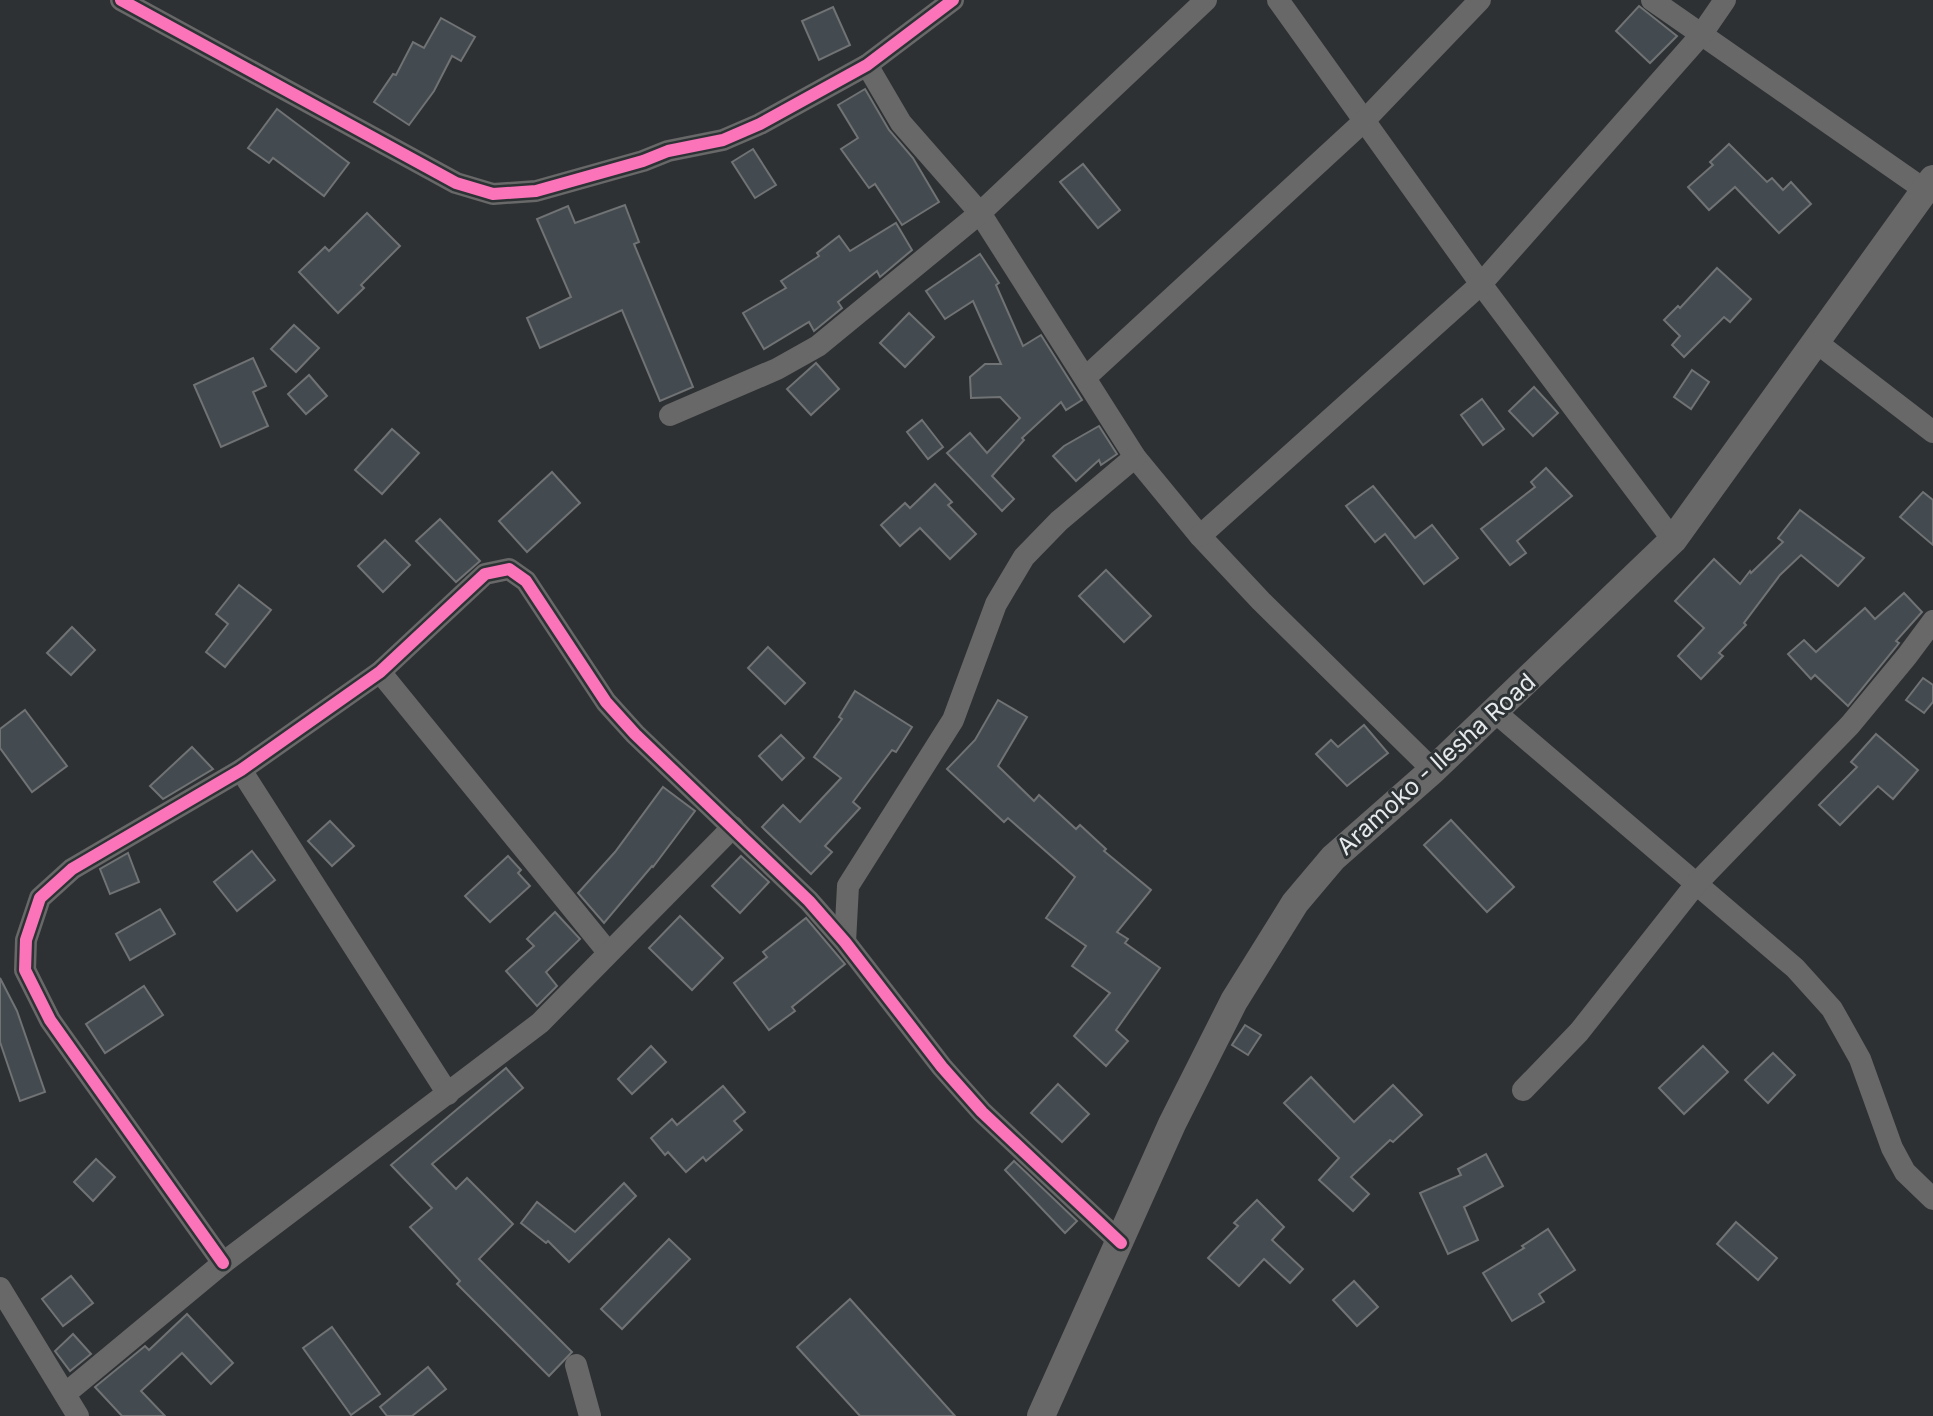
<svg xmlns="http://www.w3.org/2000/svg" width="1933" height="1416" font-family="Inter,sans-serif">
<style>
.building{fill:#434b50;stroke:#707274;stroke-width:2}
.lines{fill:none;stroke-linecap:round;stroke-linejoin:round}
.minor{stroke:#686868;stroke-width:22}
.major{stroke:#686869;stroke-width:28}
.cycleway-casing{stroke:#2d3234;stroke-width:17}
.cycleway{stroke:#fb73b8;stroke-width:12}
.labels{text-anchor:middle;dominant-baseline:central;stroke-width:6;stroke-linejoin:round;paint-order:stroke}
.street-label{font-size:24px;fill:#e6e9eb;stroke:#2d3234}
</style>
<rect width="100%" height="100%" fill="#2e3133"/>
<g class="building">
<polygon points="1639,6 1677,36 1650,63 1616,31"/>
<polygon points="833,7 850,45 819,60 802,21"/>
<polygon points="441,18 475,37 461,61 452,56 434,91 409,125 374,102 393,74 396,75 413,42 424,48"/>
<polygon points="865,89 889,130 913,158 939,202 902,225 875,184 869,188 841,149 858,138 838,105"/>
<polygon points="277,109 349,163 324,196 273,158 269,163 248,148"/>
<polygon points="1729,144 1767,182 1772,178 1783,190 1791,182 1811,204 1779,233 1735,187 1709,210 1688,187 1713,165 1710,162"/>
<polygon points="753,149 776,185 755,198 732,162"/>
<polygon points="1083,164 1120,210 1098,228 1060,182"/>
<polygon points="625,205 639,242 634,244 693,387 660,401 622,310 540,348 527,318 571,297 537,219 568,206 575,223"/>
<polygon points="367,213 400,246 361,285 364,288 338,313 299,272 325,247 329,251"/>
<polygon points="896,223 912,250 880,277 877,271 838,302 842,308 814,331 809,322 764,349 743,313 786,288 781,281 819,256 817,253 839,236 850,251"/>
<polygon points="980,254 999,283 996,285 1023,346 1041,335 1082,400 1066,410 1061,402 1022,438 1024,440 992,476 1014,499 1002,511 947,453 970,433 987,453 1020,418 1000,397 971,398 970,377 985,364 1001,364 973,301 945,319 926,291"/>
<polygon points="1717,268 1751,299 1730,322 1724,317 1684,357 1672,345 1680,336 1664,320 1678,306 1680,308"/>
<polygon points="909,313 934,337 905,367 880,343"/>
<polygon points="294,325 319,348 296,372 271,349"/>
<polygon points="253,358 266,386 253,392 268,426 221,447 194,385"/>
<polygon points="816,363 839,389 811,415 787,389"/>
<polygon points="1692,370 1709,382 1691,409 1674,397"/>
<polygon points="309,375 327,396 306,414 288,394"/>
<polygon points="1534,387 1558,413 1533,436 1509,411"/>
<polygon points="1482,399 1504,429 1483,445 1461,415"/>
<polygon points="922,420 943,447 928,459 907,432"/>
<polygon points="1099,426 1117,454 1101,465 1099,460 1076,481 1053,456 1064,446"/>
<polygon points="392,429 419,453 382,494 355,470"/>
<polygon points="1546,468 1572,496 1517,541 1526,553 1510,565 1481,529 1535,487 1531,482"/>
<polygon points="552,472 580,503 527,552 499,521"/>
<polygon points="935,484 952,502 948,505 976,534 950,559 920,528 900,546 881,525 905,503 910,508"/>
<polygon points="1373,486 1415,538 1432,525 1458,558 1424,584 1385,534 1375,542 1346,506"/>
<polygon points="1923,492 1933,500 1933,545 1900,517"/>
<polygon points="1800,510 1864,558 1838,586 1801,555 1780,575 1744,623 1746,625 1719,653 1723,656 1701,679 1678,656 1704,628 1675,601 1714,559 1740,584 1750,571 1751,573 1783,542 1778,538"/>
<polygon points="440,519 480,561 456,582 416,541"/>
<polygon points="385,540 410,565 383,592 358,566"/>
<polygon points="1106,570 1151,616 1124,642 1079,596"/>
<polygon points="239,585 271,610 225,667 206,652 228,624 216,614"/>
<polygon points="1904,593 1922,612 1896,641 1899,643 1896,647 1848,706 1815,675 1811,679 1788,654 1804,640 1816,652 1865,608 1875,619"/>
<polygon points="72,627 95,650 71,675 47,653"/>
<polygon points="768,647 805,683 785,704 748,668"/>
<polygon points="1923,678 1933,685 1933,702 1924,713 1906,700"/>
<polygon points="855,691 912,727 896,752 892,750 853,802 860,808 825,846 832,852 811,874 762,827 783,805 800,822 841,778 814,757 842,719 839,717"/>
<polygon points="998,700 1027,717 998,766 1034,801 1039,795 1076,829 1080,825 1106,849 1104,851 1151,890 1117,932 1128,939 1125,943 1160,968 1116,1030 1128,1041 1106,1066 1074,1036 1110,993 1072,966 1086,946 1046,918 1075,877 1008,818 1004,822 947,769 975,740"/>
<polygon points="25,710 67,766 32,792 0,748 0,729"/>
<polygon points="1364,725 1388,753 1347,786 1316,754 1331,740 1338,747"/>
<polygon points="1876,734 1918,770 1893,799 1878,786 1840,825 1819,805 1857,767 1851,762"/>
<polygon points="781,735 804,758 782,780 759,756"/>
<polygon points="192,747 213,769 163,799 150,786"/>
<polygon points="663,787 695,811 653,867 652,866 604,923 578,893 615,852"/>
<polygon points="1451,820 1514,887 1487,912 1424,845"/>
<polygon points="330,821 354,846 332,866 308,841"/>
<polygon points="252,851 275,880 237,911 214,882"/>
<polygon points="128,853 139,882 110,894 100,869"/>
<polygon points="508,856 521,870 518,873 530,886 490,922 465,896"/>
<polygon points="741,856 769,882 740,913 712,886"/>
<polygon points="160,909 175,934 130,960 116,934"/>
<polygon points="555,912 580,939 546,972 557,986 537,1006 506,971 534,946 527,939"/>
<polygon points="680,916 723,958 692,990 649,948"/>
<polygon points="806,918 845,964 792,1007 795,1011 769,1030 734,983 767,957 763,952"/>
<polygon points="0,978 17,1011 45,1092 20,1101 0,1042"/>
<polygon points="144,986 163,1015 105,1053 86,1024"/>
<polygon points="1245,1025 1261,1035 1248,1055 1232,1045"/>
<polygon points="651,1046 666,1062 632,1094 618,1079"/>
<polygon points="1703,1046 1728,1072 1684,1114 1659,1088"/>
<polygon points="1773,1053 1795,1075 1768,1103 1745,1080"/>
<polygon points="506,1068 523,1088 432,1164 456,1189 467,1178 513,1224 479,1259 572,1352 549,1376 457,1284 460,1281 410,1227 432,1208 391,1165"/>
<polygon points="1311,1077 1354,1122 1393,1085 1422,1115 1393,1142 1390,1140 1351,1177 1369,1194 1353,1211 1319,1180 1339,1158 1284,1103"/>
<polygon points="1058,1084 1089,1114 1062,1142 1031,1113"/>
<polygon points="723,1086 745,1112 734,1121 742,1130 706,1161 703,1157 686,1172 668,1152 665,1155 651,1138 672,1119 677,1125"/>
<polygon points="1486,1154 1503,1186 1464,1207 1478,1240 1448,1254 1420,1193 1461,1175 1458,1169"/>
<polygon points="96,1159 115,1177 93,1201 74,1182"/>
<polygon points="1014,1161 1077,1221 1065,1233 1005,1170"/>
<polygon points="624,1183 636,1196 569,1262 548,1241 546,1243 521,1223 537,1202 575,1232"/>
<polygon points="1257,1200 1284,1227 1272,1240 1303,1269 1290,1283 1264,1259 1239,1286 1208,1258 1238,1226 1234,1223"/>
<polygon points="1736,1222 1777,1258 1758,1280 1717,1244"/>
<polygon points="1548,1229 1575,1270 1539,1294 1544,1302 1512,1321 1483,1273 1524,1248 1522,1246"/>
<polygon points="669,1239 690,1259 622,1329 601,1309"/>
<polygon points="71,1276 93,1303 63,1326 42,1299"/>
<polygon points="1354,1281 1378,1307 1357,1326 1333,1300"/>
<polygon points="850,1299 955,1416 860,1416 797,1347"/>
<polygon points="187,1314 233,1363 211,1384 182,1353 141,1391 165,1416 122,1416 95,1387 145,1346 149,1350"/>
<polygon points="332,1327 380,1394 351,1415 303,1348"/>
<polygon points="73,1334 91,1354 70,1371 55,1351"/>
<polygon points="428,1367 446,1389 412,1416 387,1416 380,1407"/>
</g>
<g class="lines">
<g class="minor">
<polyline points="121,0 456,183 493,194 536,191 643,161 668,151 723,140 760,124 867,65 953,0"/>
<polyline points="1278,0 1481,284 1673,540"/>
<polyline points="1652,0 1925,190"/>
<polyline points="867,65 901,123 980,213 1135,457 1200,536 1261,601 1433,770"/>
<polyline points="1816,342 1933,432"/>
<polyline points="1086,377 1363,122 1480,0"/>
<polyline points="670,415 777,369 818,346 980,213 1206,0"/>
<polyline points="1200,536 1481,284 1701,35 1725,0"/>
<polyline points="380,672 608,952"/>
<polyline points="1495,712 1795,968 1832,1009 1860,1059 1892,1148 1905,1172 1933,1199"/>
<polyline points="241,770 448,1094"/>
<polyline points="845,942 848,886 953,720 996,604 1024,557 1059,521 1135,457"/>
<polyline points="1523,1090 1579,1032 1696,884 1850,725 1907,656 1933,621"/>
<polyline points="223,1263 50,1020 25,970 26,940 40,898 72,869 241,770 380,672 485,574 509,569 526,581 606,702 635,734 809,901 845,942 942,1067 982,1112 1121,1243"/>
<polyline points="0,1288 78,1416"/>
<polyline points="576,1365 590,1416"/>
<polyline points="65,1394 223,1263 540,1023 733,827"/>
</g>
<polyline class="major" points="1041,1416 1172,1124 1234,1001 1295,903 1333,858 1433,770 1673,540 1933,179"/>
<g class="cycleway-casing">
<g id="cycleway">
<polyline points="121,0 456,183 493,194 536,191 643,161 668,151 723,140 760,124 867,65 953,0"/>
<polyline points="223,1263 50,1020 25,970 26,940 40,898 72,869 241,770 380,672 485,574 509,569 526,581 606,702 635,734 809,901 845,942 942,1067 982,1112 1121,1243"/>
</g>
</g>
<use href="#cycleway" class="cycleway"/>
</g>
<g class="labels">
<g class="street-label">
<text transform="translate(1436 764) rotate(-42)">Aramoko - Ilesha Road</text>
</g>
</g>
</svg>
